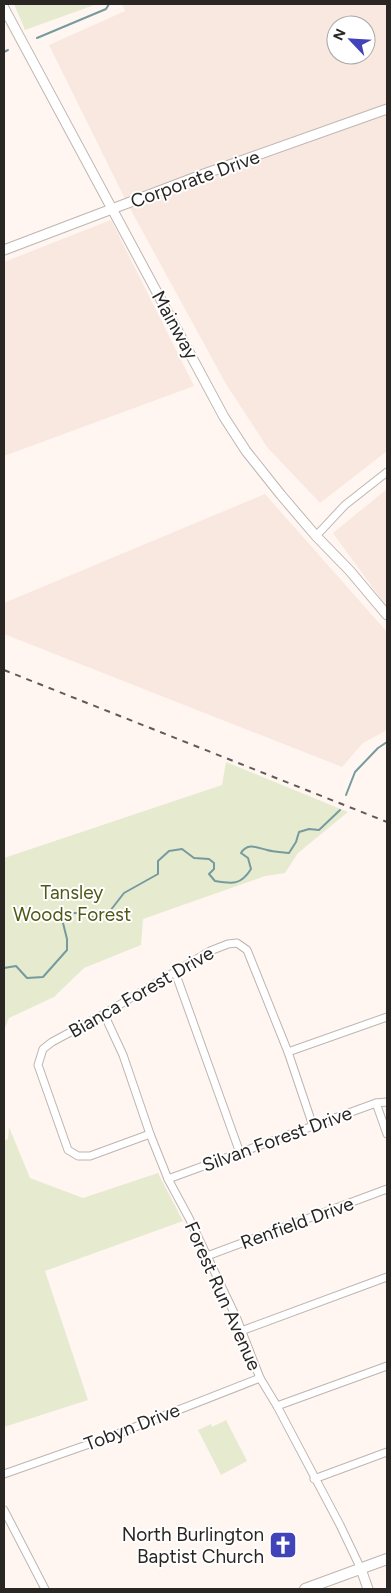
<svg xmlns="http://www.w3.org/2000/svg" width="391" height="1593" font-family="Figtree,sans-serif">
<style>
.built{fill:#f9e8e0;fill-rule:evenodd}
.green{fill:#e6ebd0}
.lines{fill:none;stroke-linecap:round;stroke-linejoin:round}
.stream{stroke:#759b9e;stroke-width:2}
.minor-casing{stroke:#beb5b1;stroke-width:9}
.tertiary-casing{stroke:#beb5b1;stroke-width:11}
.secondary-casing{stroke:#beb5b1;stroke-width:12}
.minor{stroke:#fff;stroke-width:7}
.tertiary{stroke:#fff;stroke-width:9}
.secondary{stroke:#fff;stroke-width:10}
.rail{stroke:#605b59;stroke-width:2;stroke-dasharray:6 6;stroke-linecap:butt}
.labels{text-anchor:middle;dominant-baseline:central;stroke-width:4;stroke-linejoin:round;paint-order:stroke}
.street-label{font-size:19px;fill:#292624;stroke:#fff}
.park-label{font-size:19px;fill:#505816;stroke:#fff}
.poi-label{font-size:19px;fill:#292624;stroke:#fff;text-anchor:end}
</style>
<rect width="100%" height="100%" fill="#fff5f1"/>
<g class="built">
<path d="M122,4H387V451L320,503L267,447L226,384L127,203L49,45L125,11ZM336,25H366V55H336Z"/>
<polygon points="111,220 194,386 4,456 4,262"/>
<polygon points="387,489 387,607 333,533"/>
<polygon points="265,494 387,632 387,730 363,743 342,767 4,634 4,603"/>
</g>
<g class="green">
<polygon points="14,4 97,4 25,30"/>
<polygon points="226,762 348,812 298,853 285,873 265,876 143,919 141,945 84,968 54,997 9,1018 4,1030 4,858 222,785"/>
<polygon points="9,1127 30,1178 83,1198 158,1173 183,1221 45,1271 88,1400 4,1427 4,1141 8,1139"/>
<polygon points="226,1420 247,1461 221,1475 198,1430 211,1424 212,1427"/>
</g>
<g class="lines">
<g class="stream">
<polyline points="37,38 106,9 109,4"/>
<polyline points="4,52 8,50"/>
<polyline points="346,795 355,772 378,748 387,742"/>
<path d="M4,968L16,966L27,978L43,977L67,950V939L62,919C72,908 84,915 96,918L110,911L124,893L158,874V861L169,851L182,849L194,858L209,859L214,863V869L209,874L215,881C233,884 241,885 251,869L248,858L241,853C248,842 258,848 267,850C274,852 282,852 289,853L296,842L299,832L309,829L319,830L340,810"/>
</g>
<g class="minor-casing">
<g id="minor">
<polyline points="316,536 345,505 387,472"/>
<polyline points="175,972 240,1153"/>
<polyline points="104,1014 123,1055 150,1134 168,1179 189,1218 237,1319 260,1378 277,1406 340,1525 361,1569"/>
<polyline points="288,1052 387,1017"/>
<polyline points="376,1103 387,1134"/>
<polyline points="150,1134 90,1156 78,1156 68,1150 38,1065 43,1049 52,1042 104,1014 210,951 228,944 237,943 247,950 288,1052 313,1126"/>
<polyline points="168,1179 376,1103 387,1102"/>
<polyline points="207,1256 387,1189"/>
<polyline points="241,1331 387,1277"/>
<polyline points="277,1406 387,1366"/>
<polyline points="4,1474 112,1436 260,1378"/>
<polyline points="314,1479 387,1452"/>
<polyline points="4,1510 45,1589"/>
</g>
</g>
<g class="tertiary-casing">
<g id="tertiary">
<polyline points="4,8 224,417 246,451 281,495 316,536 350,571 387,615"/>
<polyline points="4,250 204,174 387,109"/>
<polyline points="361,1569 368,1589"/>
</g>
</g>
<g class="secondary-casing">
<polyline id="secondary" points="305,1589 387,1559"/>
</g>
<use href="#minor" class="minor"/>
<use href="#tertiary" class="tertiary"/>
<use href="#secondary" class="secondary"/>
<polyline class="rail" points="4,670 387,822"/>
</g>
<defs>
<g id="church-square" transform="scale(1.4375)"><rect x="-9" y="-9" width="18" height="18" rx="4" fill="#4144b9" stroke="#fff"/><path d="M-1.2-6h2.4v3.5h3.3v2.4h-3.3V6h-2.4V-.1h-3.3v-2.4h3.3Z" fill="#fff"/></g>
</defs>
<g fill-rule="evenodd">
<use href="#church-square" x="283" y="1545"/>
</g>
<g class="labels">
<g class="street-label">
<text transform="translate(195 179) rotate(-20)">Corporate Drive</text>
<text transform="translate(175 325) rotate(61)">Mainway</text>
<text transform="translate(141 992) rotate(-30)">Bianca Forest Drive</text>
<text transform="translate(277 1139) rotate(-20)">Silvan Forest Drive</text>
<text transform="translate(297 1223) rotate(-20)">Renfield Drive</text>
<text transform="translate(223 1296) rotate(66)">Forest Run Avenue</text>
<text transform="translate(132 1427) rotate(-21)">Tobyn Drive</text>
</g>
<g class="park-label">
<text x="72" y="892">Tansley<tspan x="72" dy="22">Woods Forest</tspan></text>
</g>
<g class="poi-label">
<text x="264" y="1534">North Burlington<tspan x="264" dy="22">Baptist Church</tspan></text>
</g>
</g>
<rect width="391" height="1593" fill="none" stroke="#292624" stroke-width="10"/>
<g transform="translate(351 40) rotate(295)"><circle r="24" fill="#ffffff" stroke="#a9a8a7"/>
<path d="M0-4L9 19L0 12L-9 19Z" fill="#4144b9"/>
<text y="-8" font-size="14" font-weight="bold" text-anchor="middle" fill="#292624">N</text>
</g>
</svg>
